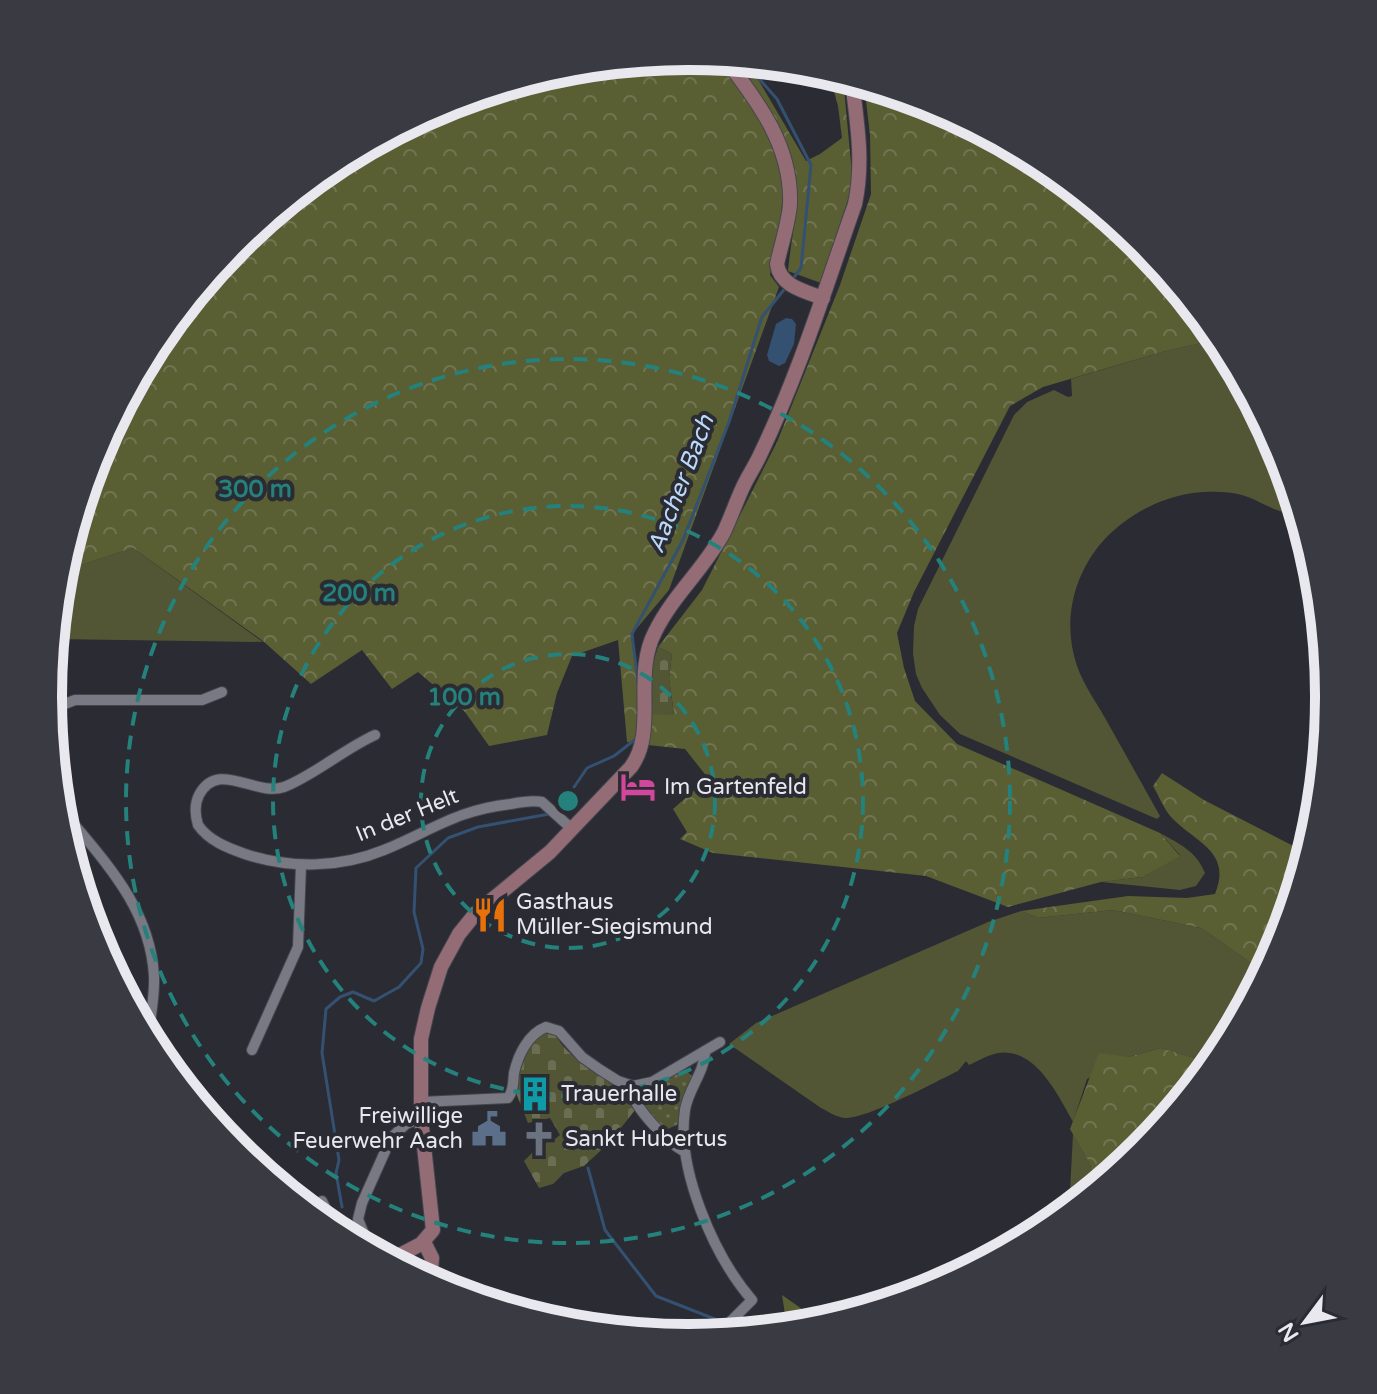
<svg xmlns="http://www.w3.org/2000/svg" width="1377" height="1394" font-family="'Varela Round',sans-serif">
<style>
.grass{fill:#525635}
.forest{fill:url(#forest-crowns)}
.cemetery{fill:url(#cemetery-stones)}
.park{fill:url(#park-dots)}
.water{fill:#345171}
.lines{fill:none;stroke-linecap:round;stroke-linejoin:round}
.stream{stroke:#345171;stroke-width:3}
.street-casing{stroke:#45464d;stroke-width:12}
.secondary-casing{stroke:#45464d;stroke-width:16}
.street{stroke:#787983;stroke-width:10}
.secondary{stroke:#946c76;stroke-width:14}
.ring{fill:none;stroke:#25817b;stroke-width:4;stroke-dasharray:14 10}
.labels{text-anchor:middle;dominant-baseline:central;stroke-width:8;stroke-linejoin:round;paint-order:stroke}
.poi-label{font-size:22px;fill:#e8e8ee;stroke:#2a2b33;text-anchor:start}
.street-label{font-size:22px;fill:#e8e8ee;stroke:#2a2b33}
.water-label{font-size:24px;font-style:italic;fill:#bbd9fb;stroke:#2a2b33}
.rim{fill:none;stroke:#e8e8ee;stroke-width:10}
.centre{fill:#25817b;stroke:#2a2b33;stroke-width:4}
.ring-label{font-size:24px;text-anchor:middle;font-weight:bold;fill:#25817b;stroke:#2a2b33;stroke-width:8;stroke-linejoin:round;paint-order:stroke}
</style>
<defs>
<pattern id="forest-crowns" width="20" height="18" patternUnits="userSpaceOnUse" patternTransform="scale(2)"><rect width="20" height="18" fill="#595e33"/><path d="M2 6a3 3 0 1 1 6 0M12 15a3 3 0 1 1 6 0" fill="none" stroke="#717551"/></pattern>
<pattern id="cemetery-stones" width="16" height="16" patternUnits="userSpaceOnUse" patternTransform="scale(2)"><rect width="16" height="16" fill="#525635"/><path d="M2 7V4a2 2 0 0 1 4 0v3zM10 15v-3a2 2 0 0 1 4 0v3z" fill="#6b6e53"/></pattern>
<pattern id="park-dots" width="8" height="8" patternUnits="userSpaceOnUse" patternTransform="scale(2)"><rect width="8" height="8" fill="#525635"/><path d="M2 2h.1M6 6h.1" fill="none" stroke="#6b6e53" stroke-width="1.8" stroke-linecap="round"/></pattern>
</defs>
<rect width="100%" height="100%" fill="#2a2b33"/>
<g class="grass">
<path d="M1219,339L1280,452L1299,513C1281,517 1260,500 1242,495C1228,491 1208,491 1193,493C1159,498 1127,515 1103,541C1073,575 1062,622 1077,666C1084,686 1099,706 1109,725C1126,755 1143,786 1160,816L1157,819L960,734L940,715L922,688L916,674L913,654L914,626L918,609L1014,415L1027,402L1054,390L1068,397L1072,396L1071,379L1162,352Z"/>
<polygon points="133,548 263,642 54,639 60,572"/>
<path d="M1160,833C1180,844 1196,851 1205,873L1196,886L1180,890L1101,882L1143,877L1180,855Z"/>
<path d="M1113,910L1201,928L1264,972L1245,1008L1230,1011L1224,1038L1208,1062L1161,1048L1128,1057L1087,1079L1073,1122C1058,1095 1035,1047 998,1053C988,1055 978,1061 969,1065L966,1061L958,1071C935,1082 867,1119 845,1118C836,1117 829,1112 821,1108L729,1044L756,1023L988,922L1021,911L1038,918Z"/>
<polygon points="1073,1134 1090,1164 1095,1188 1069,1210"/>
</g>
<g class="forest">
<path d="M689,57L719,59C742,92 770,129 780,169C788,201 775,242 770,275L779,287L669,590L632,634L640,706L639,744L627,742L618,640L572,656L557,693L547,735L489,746L465,712L418,672L392,689L362,650L311,684L263,641L133,548L60,572L97,451L156,341L236,244L333,164L444,105L564,69Z"/>
<path d="M752,69L806,161L820,154L842,138L838,106L829,73L843,78L853,184L821,283L788,271C790,247 796,222 796,197C797,151 770,111 746,73Z"/>
<polygon points="864,84 934,105 1045,165 1142,244 1219,339 1162,352 1043,387 1010,406 914,592 897,633 904,668 915,701 957,744 1160,833 1180,856 1143,877 1101,882 1008,907 926,876 713,853 680,839 687,832 673,809 708,778 685,749 648,745 649,714 674,714 669,678 672,654 658,647 702,590 777,442 840,285 871,194 870,135"/>
<path d="M1162,773L1204,800L1307,853L1280,943L1264,972L1201,928L1113,910L1038,918L1021,911L1128,896L1187,898L1215,894C1232,852 1197,843 1173,819C1164,810 1159,796 1153,786Z"/>
<polygon points="1245,1008 1221,1053 1141,1150 1095,1188 1090,1164 1070,1129 1099,1053 1128,1057 1161,1048 1208,1062 1224,1038 1230,1010"/>
<polygon points="782,1295 822,1323 805,1326 785,1314"/>
</g>
<g class="cemetery">
<path d="M658,647L672,654L669,678L674,715L649,714C649,690 650,669 658,647Z"/>
<path d="M553,1029C564,1057 592,1067 614,1086C621,1093 628,1102 635,1110L610,1142L584,1166L564,1173L553,1184L539,1188L524,1161L543,1142L546,1143L553,1138L555,1139L560,1135L550,1118L528,1123L516,1093L517,1080L528,1049L535,1036Z"/>
</g>
<polygon class="park" points="683,1068 692,1076 677,1125 665,1130 635,1098"/>
<polygon class="water" points="786,318 792,319 796,324 794,344 785,363 779,366 769,361 767,355 776,324"/>
<g class="lines">
<g class="stream">
<polyline points="754,73 777,99 811,165 801,268 792,280"/>
<polyline points="638,683 632,634 683,540 729,422 762,317 787,286"/>
<polyline points="588,1168 605,1230 656,1296 725,1323"/>
<polyline points="342,1207 336,1173 339,1160 322,1053 326,1009 340,997 353,992 374,1001 399,987 421,963 423,949 414,912 416,868 448,838 478,827 549,814 570,793 587,768 614,756 637,738"/>
<polyline points="732,1326 742,1332"/>
</g>
<g class="street-casing">
<g id="street">
<polyline points="49,710 75,700 202,700 222,692"/>
<path d="M375,735C344,749 313,776 284,787C255,797 218,759 199,795C194,805 195,815 198,825C209,841 228,848 245,854C290,869 340,868 384,850C433,830 456,810 511,804C521,802 532,800 542,802L572,829"/>
<path d="M59,806C101,858 150,905 154,976C155,997 150,1018 148,1039"/>
<polyline points="252,1050 298,947 301,865"/>
<path d="M705,1051C705,1072 688,1089 685,1110C676,1169 714,1256 752,1300L725,1327L713,1335"/>
<path d="M628,1085C633,1106 666,1142 685,1152"/>
<path d="M421,1102L508,1098C514,1090 513,1082 514,1073C518,1055 528,1034 546,1027L559,1031L582,1057L599,1069L618,1081L633,1086L652,1082L720,1042"/>
<polyline points="322,1201 337,1232"/>
<polyline points="370,1249 358,1219 362,1203 391,1138 406,1124 421,1118"/>
<path d="M521,1312C548,1307 564,1315 587,1328"/>
</g>
</g>
<g class="secondary-casing">
<g id="secondary">
<path d="M726,60C759,103 792,147 790,204C789,221 781,246 777,264C780,286 804,291 823,298"/>
<polyline points="424,1242 432,1258 430,1282"/>
<path d="M390,1260L421,1244L433,1230L421,1118V1039L428,1008L441,967L459,934L476,913L550,852L631,767C658,730 632,676 655,632C673,595 705,568 724,532C731,517 736,502 743,487C748,476 755,466 760,455C799,374 825,289 855,204C864,162 857,123 852,81"/>
</g>
</g>
<use href="#street" class="street"/>
<use href="#secondary" class="secondary"/>
</g>
<g class="ring">
<circle cx="568" cy="801" r="147"/>
<circle cx="568" cy="801" r="295"/>
<circle cx="568" cy="801" r="442"/>
</g>
<defs>
<g id="hotel-bare" transform="scale(2.76)"><path d="M-6-4.5h1.5V1H6V5H4.5V3h-9V5H-6ZM-4 0a1.8 1.8 0 1 1 3.6 0ZM.5 0V-2.5h3Q6-2.5 6 0Z" fill="#d1479c" stroke="#2a2b33" stroke-width="2.5" paint-order="stroke"/></g>
<g id="restaurant-bare" transform="scale(2.76)"><path d="M-5-6h1v4h1v-4h1v4h1v-4h1v5L-1.5 .5V6h-2V.5L-5-1ZM5-6V6H3V1.5H1.5Q1.5-4 5-6Z" fill="#e8710a" stroke="#2a2b33" stroke-width="2.5" paint-order="stroke"/></g>
<g id="building-bare" transform="scale(2.76)"><path d="M-4-6H4V6H1V3H-1V6H-4ZM-2.5-4.3h1.7v1.8h-1.7ZM.8-4.3h1.7v1.8H.8ZM-2.5-1h1.7V.8h-1.7ZM.8-1h1.7V.8H.8Z" fill="#0f9aa8" stroke="#2a2b33" stroke-width="2.5" paint-order="stroke"/></g>
<g id="civic-bare" transform="scale(2.76)"><path d="M-.6-6.5H3V-4.5H.6V-3L4-1V1h2V6H-6V1h2V-1L-.6-3ZM-1.2 2.5V6h2.4V2.5Z" fill="#5c6f8a" stroke="#2a2b33" stroke-width="2.5" paint-order="stroke"/></g>
<g id="church-bare" transform="scale(2.76)"><path d="M-1.2-6h2.4v3.5h3.3v2.4h-3.3V6h-2.4V-.1h-3.3v-2.4h3.3Z" fill="#6b7280" stroke="#2a2b33" stroke-width="2.5" paint-order="stroke"/></g>
</defs>
<g fill-rule="evenodd">
<use href="#hotel-bare" x="638" y="787"/>
<use href="#restaurant-bare" x="490" y="915"/>
<use href="#building-bare" x="535" y="1094"/>
<use href="#civic-bare" x="489" y="1129"/>
<use href="#church-bare" x="539" y="1139"/>
</g>
<g class="labels">
<g class="poi-label">
<text x="664" y="787">Im Gartenfeld</text>
<text x="516" y="902">Gasthaus<tspan x="516" dy="25">Müller-Siegismund</tspan></text>
<text x="561" y="1094">Trauerhalle</text>
<text x="463" y="1116" text-anchor="end">Freiwillige<tspan x="463" dy="25">Feuerwehr Aach</tspan></text>
<text x="565" y="1139">Sankt Hubertus</text>
</g>
<g class="street-label">
<text transform="translate(407 815) rotate(-22)">In der Helt</text>
</g>
<g class="water-label">
<text transform="translate(681 484) rotate(-69)">Aacher Bach</text>
</g>
</g>
<path d="M0 0H1377V1394H0ZM688 70H689A626 626 0 0 1 1315 696V698A626 626 0 0 1 689 1324H688A626 626 0 0 1 62 698V696A626 626 0 0 1 688 70Z" fill="#393a42" fill-rule="evenodd"/>
<path class="rim" d="M688 70H689A626 626 0 0 1 1315 696V698A626 626 0 0 1 689 1324H688A626 626 0 0 1 62 698V696A626 626 0 0 1 688 70Z"/>
<circle cx="568" cy="801" r="12" class="centre"/>
<g class="ring-label">
<text x="255" y="497">300 m</text>
<text x="359" y="601">200 m</text>
<text x="464" y="705">100 m</text>
</g>
<g transform="translate(1305 1322) rotate(238)" stroke="#2a2b33" stroke-width="6" paint-order="stroke">
<path d="M0-6L14 30L0 20L-14 30Z" fill="#e8e8ee"/>
<text y="-12" font-size="22" font-weight="bold" text-anchor="middle" fill="#e8e8ee">N</text>
</g>
</svg>
